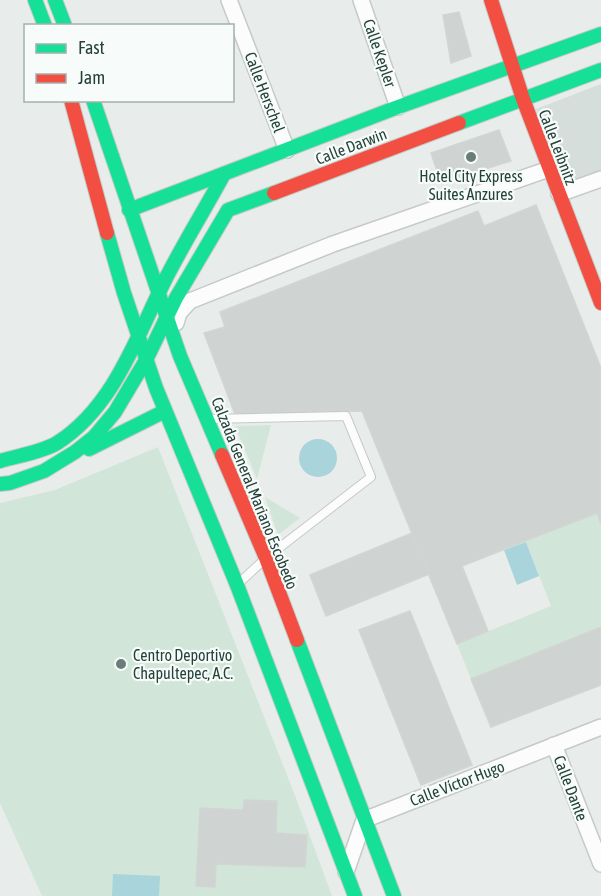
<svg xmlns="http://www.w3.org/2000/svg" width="601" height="896" font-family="'Asap Condensed',sans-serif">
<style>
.built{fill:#d6dedb}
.green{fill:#d1e6d8}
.water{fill:#a9d4db}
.building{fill:#cfd4d2;stroke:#d1d6d4;stroke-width:1.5}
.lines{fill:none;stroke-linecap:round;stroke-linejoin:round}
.lane-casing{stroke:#c5cac8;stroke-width:10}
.street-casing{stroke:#c5cac8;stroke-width:18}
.fast-casing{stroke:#c3cbc8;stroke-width:16}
.jam-casing{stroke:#c3cbc8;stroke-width:16}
.lane{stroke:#fcfcfc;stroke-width:8}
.street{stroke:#fcfcfc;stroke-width:15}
.fast{stroke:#16e098;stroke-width:14}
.jam{stroke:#f24e42;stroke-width:14}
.poi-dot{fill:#697e78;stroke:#f7fbf9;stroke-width:2}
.labels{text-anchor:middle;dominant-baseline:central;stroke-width:4.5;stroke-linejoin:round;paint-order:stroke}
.street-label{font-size:16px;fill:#24423a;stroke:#f7fbf9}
.poi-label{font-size:16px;fill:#24423a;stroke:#f7fbf9}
</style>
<rect width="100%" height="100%" fill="#e8edeb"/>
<polygon class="built" points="601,84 601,186 571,198 536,109"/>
<g class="green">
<polygon points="271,425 257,479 235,426"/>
<polygon points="158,447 296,798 332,896 42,896 0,803 0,503 55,490"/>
<polygon points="265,497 300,518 278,535"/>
<polygon points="597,513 601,524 601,627 471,679 457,644 551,606 526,542"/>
</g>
<g class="water">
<circle cx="318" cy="458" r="19"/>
<polygon points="526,542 539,576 517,585 504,550"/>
<polygon points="113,874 160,876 159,896 112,896"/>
</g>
<g class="building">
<polygon points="459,12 471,56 451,63 443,15"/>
<polygon points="499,130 511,161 441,183 431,153"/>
<polygon points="536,205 601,368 601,524 597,513 462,566 488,631 457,644 362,411 235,414 204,333 225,327 220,312 478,211 484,226"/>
<polygon points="412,533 429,574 326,616 310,575"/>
<polygon points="410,611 472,765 421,785 359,630"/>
<polygon points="601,627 601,685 491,727 471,679"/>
<polygon points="244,800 277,801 276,833 307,835 305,867 216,864 215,887 196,886 200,808 243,810"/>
</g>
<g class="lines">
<g class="lane-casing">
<polyline id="lane" points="209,419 346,416 371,477 266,558 239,583"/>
</g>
<g class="street-casing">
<g id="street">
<polyline points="229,0 287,150"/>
<polyline points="361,0 398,107"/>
<polyline points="559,194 601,179"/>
<polyline points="176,323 179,313 190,301 333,244 549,169"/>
<polyline points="554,745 601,864"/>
<polyline points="346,872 364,820 601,727"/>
</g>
</g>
<g class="fast-casing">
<g id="fast">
<polyline points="35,0 45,26"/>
<polyline points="55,0 65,26"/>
<polyline points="93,100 180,356 222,455"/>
<polyline points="459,123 601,70"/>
<polyline points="129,210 398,107 601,34"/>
<polyline points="107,233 124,293 156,388 237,585 355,896"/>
<polyline points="89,449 165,411"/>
<path d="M0,461C16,456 43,452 57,443C114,407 137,336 166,278C184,243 205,209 224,174"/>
<polyline points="0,484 10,483 44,471 75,452 94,437 115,412 146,360 176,298 228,210 274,193"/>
<polyline points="297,640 394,896"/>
</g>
</g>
<g class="jam-casing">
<g id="jam">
<polyline points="491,0 523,99 601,303"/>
<polyline points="71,100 107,233"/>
<polyline points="274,193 459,123"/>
<polyline points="222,455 266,558 297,640"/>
</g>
</g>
<use href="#lane" class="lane"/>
<use href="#street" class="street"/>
<use href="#fast" class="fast"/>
<use href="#jam" class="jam"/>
</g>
<g class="poi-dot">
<circle cx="471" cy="157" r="6"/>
<circle cx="121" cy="664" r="6"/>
</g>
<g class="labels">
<g class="street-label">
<text transform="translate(380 53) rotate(71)">Calle Kepler</text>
<text transform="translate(265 92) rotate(69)">Calle Herschel</text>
<text transform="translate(351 146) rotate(-21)">Calle Darwin</text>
<text transform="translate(558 147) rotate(69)">Calle Leibnitz</text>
<text transform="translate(255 493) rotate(68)">Calzada General Mariano Escobedo</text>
<text transform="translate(457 783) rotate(-21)">Calle Víctor Hugo</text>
<text transform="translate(571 788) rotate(69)">Calle Dante</text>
</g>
<g class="poi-label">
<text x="471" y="176">Hotel City Express<tspan x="471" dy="18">Suites Anzures</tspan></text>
<text x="133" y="655" text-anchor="start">Centro Deportivo<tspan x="133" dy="18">Chapultepec, A.C.</tspan></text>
</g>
</g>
<rect x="24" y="24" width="210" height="78" fill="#f7fbf9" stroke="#a3b1ad" stroke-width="1.5"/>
<rect x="36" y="44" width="30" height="9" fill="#16e098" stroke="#a3b1ad" stroke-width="1.5"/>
<text x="78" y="54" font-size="18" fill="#24423a">Fast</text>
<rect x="36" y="74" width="30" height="9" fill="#f24e42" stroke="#a3b1ad" stroke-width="1.5"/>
<text x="78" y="84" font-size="18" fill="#24423a">Jam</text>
</svg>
